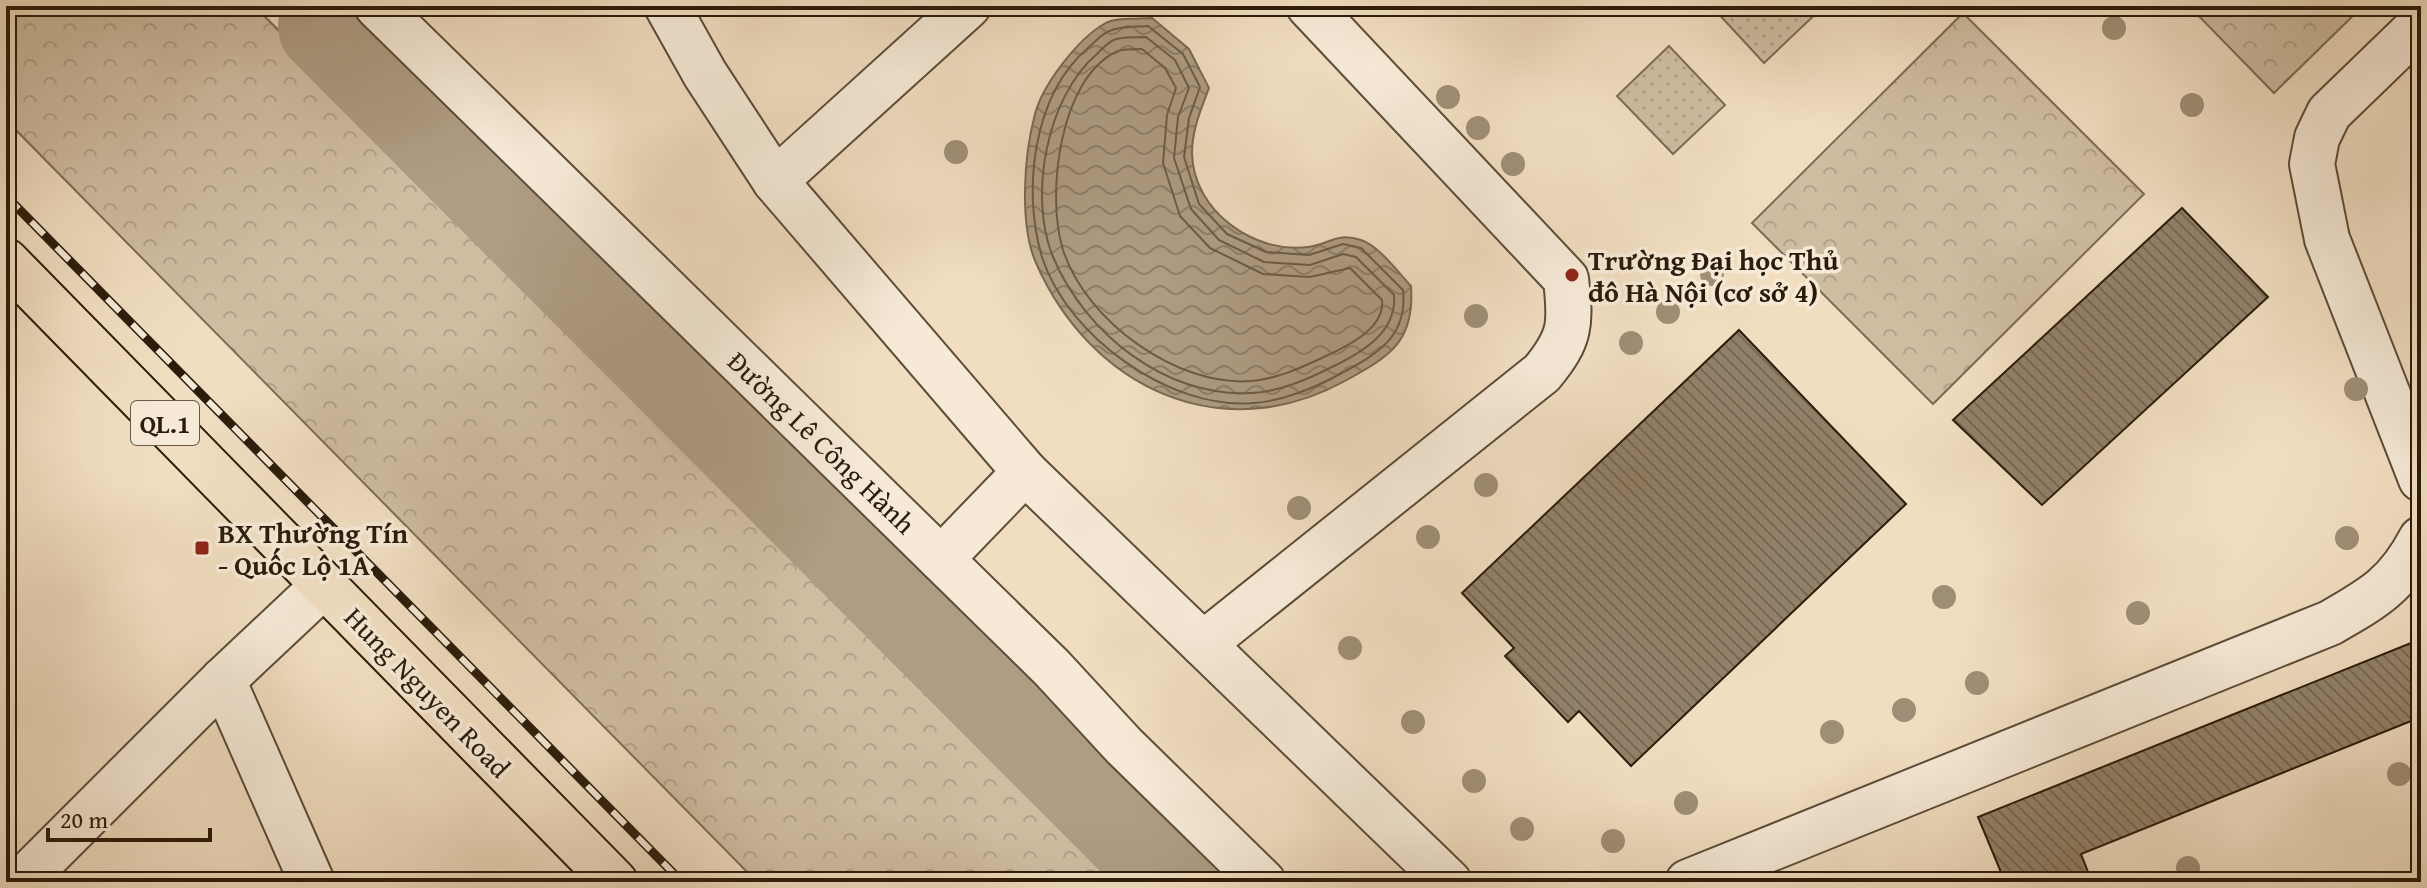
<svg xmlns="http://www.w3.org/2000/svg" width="2427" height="888" font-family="'Gentium Book Plus',serif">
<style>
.grass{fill:url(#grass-dots);stroke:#7d6c56;stroke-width:2}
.forest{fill:url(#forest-crowns);stroke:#7d6c56;stroke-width:2}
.water{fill:url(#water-waves);stroke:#7a6953;stroke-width:2}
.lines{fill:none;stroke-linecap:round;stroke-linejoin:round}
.shore{stroke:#6c5c46;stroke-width:2}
.stream{stroke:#7a6953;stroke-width:16}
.river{stroke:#ae9c83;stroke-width:98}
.building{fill:url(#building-back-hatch);stroke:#2b1c0a;stroke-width:2}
.street-casing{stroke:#5c4c38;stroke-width:48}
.highway-casing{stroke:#2b1c0a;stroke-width:48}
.street{stroke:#f6ead7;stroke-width:44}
.highway{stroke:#f1dec1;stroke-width:44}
.rail-casing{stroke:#2b1c0a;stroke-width:9}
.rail{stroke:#f6ead7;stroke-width:6;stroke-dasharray:18;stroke-linecap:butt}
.tree{fill:#9f8e76}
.poi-dot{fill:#8f2418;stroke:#f6ead7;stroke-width:3}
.labels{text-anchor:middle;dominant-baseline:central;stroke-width:7;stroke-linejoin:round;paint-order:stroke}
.shield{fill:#f6ead7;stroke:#685a48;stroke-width:2}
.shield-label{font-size:26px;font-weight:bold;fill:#2b1c0a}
.poi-label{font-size:28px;font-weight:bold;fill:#2b1c0a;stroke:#f6ead7;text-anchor:start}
.street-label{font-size:28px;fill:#2b1c0a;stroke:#f6ead7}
</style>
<defs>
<pattern id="grass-dots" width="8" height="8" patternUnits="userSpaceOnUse" patternTransform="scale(2)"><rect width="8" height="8" fill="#cfbda2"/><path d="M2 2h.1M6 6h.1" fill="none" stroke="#b2a28a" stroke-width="1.8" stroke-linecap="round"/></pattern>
<pattern id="forest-crowns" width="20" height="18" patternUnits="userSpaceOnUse" patternTransform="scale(2)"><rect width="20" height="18" fill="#cfbda2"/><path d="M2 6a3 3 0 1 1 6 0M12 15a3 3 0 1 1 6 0" fill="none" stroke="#b2a28a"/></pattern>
<pattern id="water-waves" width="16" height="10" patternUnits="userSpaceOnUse" patternTransform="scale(2)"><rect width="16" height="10" fill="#ae9c83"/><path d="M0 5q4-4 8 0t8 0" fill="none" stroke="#8e7e69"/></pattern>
<pattern id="building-back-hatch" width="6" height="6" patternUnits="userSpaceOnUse" patternTransform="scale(2)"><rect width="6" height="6" fill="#928169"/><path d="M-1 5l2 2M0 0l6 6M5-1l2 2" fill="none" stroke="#776955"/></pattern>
</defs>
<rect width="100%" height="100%" fill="#f1dec1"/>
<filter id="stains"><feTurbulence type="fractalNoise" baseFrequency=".0025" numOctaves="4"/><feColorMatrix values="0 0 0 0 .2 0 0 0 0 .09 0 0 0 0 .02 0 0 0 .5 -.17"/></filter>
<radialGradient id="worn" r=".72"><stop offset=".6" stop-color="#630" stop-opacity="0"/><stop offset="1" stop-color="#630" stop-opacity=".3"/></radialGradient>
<g class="grass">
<polygon points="1720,6 1824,6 1764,63 1715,10"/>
<polygon points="1669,46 1725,105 1673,154 1617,96"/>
</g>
<g class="forest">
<polygon points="6,6 254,6 1144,882 757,882 6,120"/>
<polygon points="2189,6 2363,6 2274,93"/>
<polygon points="1963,13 2144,194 1933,404 1752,223"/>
</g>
<path class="water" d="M1152,18L1189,49L1209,88C1201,109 1192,130 1192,153C1193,211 1254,254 1308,247C1331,244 1336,232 1361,240C1379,246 1398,272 1411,286C1415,342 1390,356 1345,381C1221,449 1091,388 1036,263C1019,224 1024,155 1035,114C1043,84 1078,39 1104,24C1115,17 1138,19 1152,18Z"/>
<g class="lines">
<g class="shore">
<path d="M1148,26L1183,54L1200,87L1189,118L1184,157L1199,204L1227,234L1266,252L1309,255L1343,244L1361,248L1403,290C1408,337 1377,354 1340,374C1315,388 1282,401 1254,403C1171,411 1067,336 1042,257C1022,190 1033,95 1088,48C1095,42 1103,32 1112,30C1123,26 1137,27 1148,26Z"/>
<path d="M1146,37L1175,60L1189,88L1178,117L1174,158L1191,209L1219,240L1264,262L1310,265L1343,254L1356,257L1394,295C1397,332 1363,352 1332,367C1308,379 1279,392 1251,393C1166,398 1085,333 1053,257C1028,196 1047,96 1097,54C1102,49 1109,41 1116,39C1125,37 1137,37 1146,37Z"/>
<path d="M1142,49L1165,68L1176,88L1167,115L1163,163L1180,216L1210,248L1263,274L1310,277L1350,268L1382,300C1385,328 1348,346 1326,356C1303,367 1277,379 1251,381C1177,387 1086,321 1063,250C1046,196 1059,77 1118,51C1124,49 1135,49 1142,49Z"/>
</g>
<polyline class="stream" points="307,6 327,26"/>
<polyline class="river" points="330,6 327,26 1180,882"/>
</g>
<g class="building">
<polygon points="2182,208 2268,297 2042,505 1953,420"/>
<polygon points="1739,330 1906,504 1631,766 1579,711 1568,722 1505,656 1514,648 1462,593"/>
<polygon points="2421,639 2421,717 2081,854 2092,882 2005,882 1978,817"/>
</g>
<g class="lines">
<g class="street-casing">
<g id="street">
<polyline points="377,6 1052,668 1124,746 1263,882"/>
<polyline points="667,6 705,74 775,181 1025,472 1449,882"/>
<polyline points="2421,24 2329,113 2317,138 2312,164 2327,239 2421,479"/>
<polyline points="775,181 968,6"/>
<polyline points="941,559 1025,472"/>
<path d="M1203,644L1542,373C1571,338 1571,324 1566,279L1309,6"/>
<polyline points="223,680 312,882"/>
<polyline points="24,879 223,680 324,585"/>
<path d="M1688,882L2330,623C2374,598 2397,585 2421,539"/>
</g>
</g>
<g class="highway-casing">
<polyline id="highway" points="6,261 615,882"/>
</g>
<use href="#street" class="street"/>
<use href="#highway" class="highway"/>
<g class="rail-casing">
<polyline id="rail" points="6,196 682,882"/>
</g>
<use href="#rail" class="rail"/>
</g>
<g class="tree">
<circle cx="2114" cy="28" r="12"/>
<circle cx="1448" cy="97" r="12"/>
<circle cx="2192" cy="105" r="12"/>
<circle cx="1478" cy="128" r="12"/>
<circle cx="956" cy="152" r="12"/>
<circle cx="1513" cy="164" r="12"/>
<circle cx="1712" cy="274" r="12"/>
<circle cx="1668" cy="312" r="12"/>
<circle cx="1476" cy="316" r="12"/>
<circle cx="1631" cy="343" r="12"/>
<circle cx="2356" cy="389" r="12"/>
<circle cx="1486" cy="485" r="12"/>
<circle cx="1299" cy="508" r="12"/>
<circle cx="1428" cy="537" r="12"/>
<circle cx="2347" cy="538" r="12"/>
<circle cx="1944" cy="597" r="12"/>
<circle cx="2138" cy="613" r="12"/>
<circle cx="1350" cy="648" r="12"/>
<circle cx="1977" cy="683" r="12"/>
<circle cx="1904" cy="710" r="12"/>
<circle cx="1413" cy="722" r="12"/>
<circle cx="1832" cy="732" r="12"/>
<circle cx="2399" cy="774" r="12"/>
<circle cx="1474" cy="781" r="12"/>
<circle cx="1686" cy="803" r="12"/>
<circle cx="1522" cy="829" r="12"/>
<circle cx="1613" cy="841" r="12"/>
<circle cx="2188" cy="868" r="12"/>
</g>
<g class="poi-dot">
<circle cx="1572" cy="275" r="8"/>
<rect x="194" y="540" width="16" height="16" rx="4"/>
</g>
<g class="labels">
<rect class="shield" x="131" y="401" width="68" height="44" rx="6"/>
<g class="shield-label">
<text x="165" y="423">QL.1</text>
</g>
<g class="poi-label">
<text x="1588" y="259">Trường Đại học Thủ<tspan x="1588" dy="32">đô Hà Nội (cơ sở 4)</tspan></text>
<text x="218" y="532">BX Thường Tín<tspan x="218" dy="32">- Quốc Lộ 1A</tspan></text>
</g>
<g class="street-label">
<text transform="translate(822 442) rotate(44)">Đường Lê Công Hành</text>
<text transform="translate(428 692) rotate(46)">Hung Nguyen Road</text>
</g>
</g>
<rect width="2427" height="888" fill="none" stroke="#f1dec1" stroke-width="32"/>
<rect x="8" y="8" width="2411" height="872" fill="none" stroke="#2b1c0a" stroke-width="4"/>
<rect x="16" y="16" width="2395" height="856" fill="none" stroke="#2b1c0a" stroke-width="2"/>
<path d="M48 828v12h162v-12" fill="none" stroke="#2b1c0a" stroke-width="4"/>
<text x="60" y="828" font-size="24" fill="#2b1c0a" stroke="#f6ead7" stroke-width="6" paint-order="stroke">20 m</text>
<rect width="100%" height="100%" filter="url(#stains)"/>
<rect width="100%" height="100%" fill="url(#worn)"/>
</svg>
